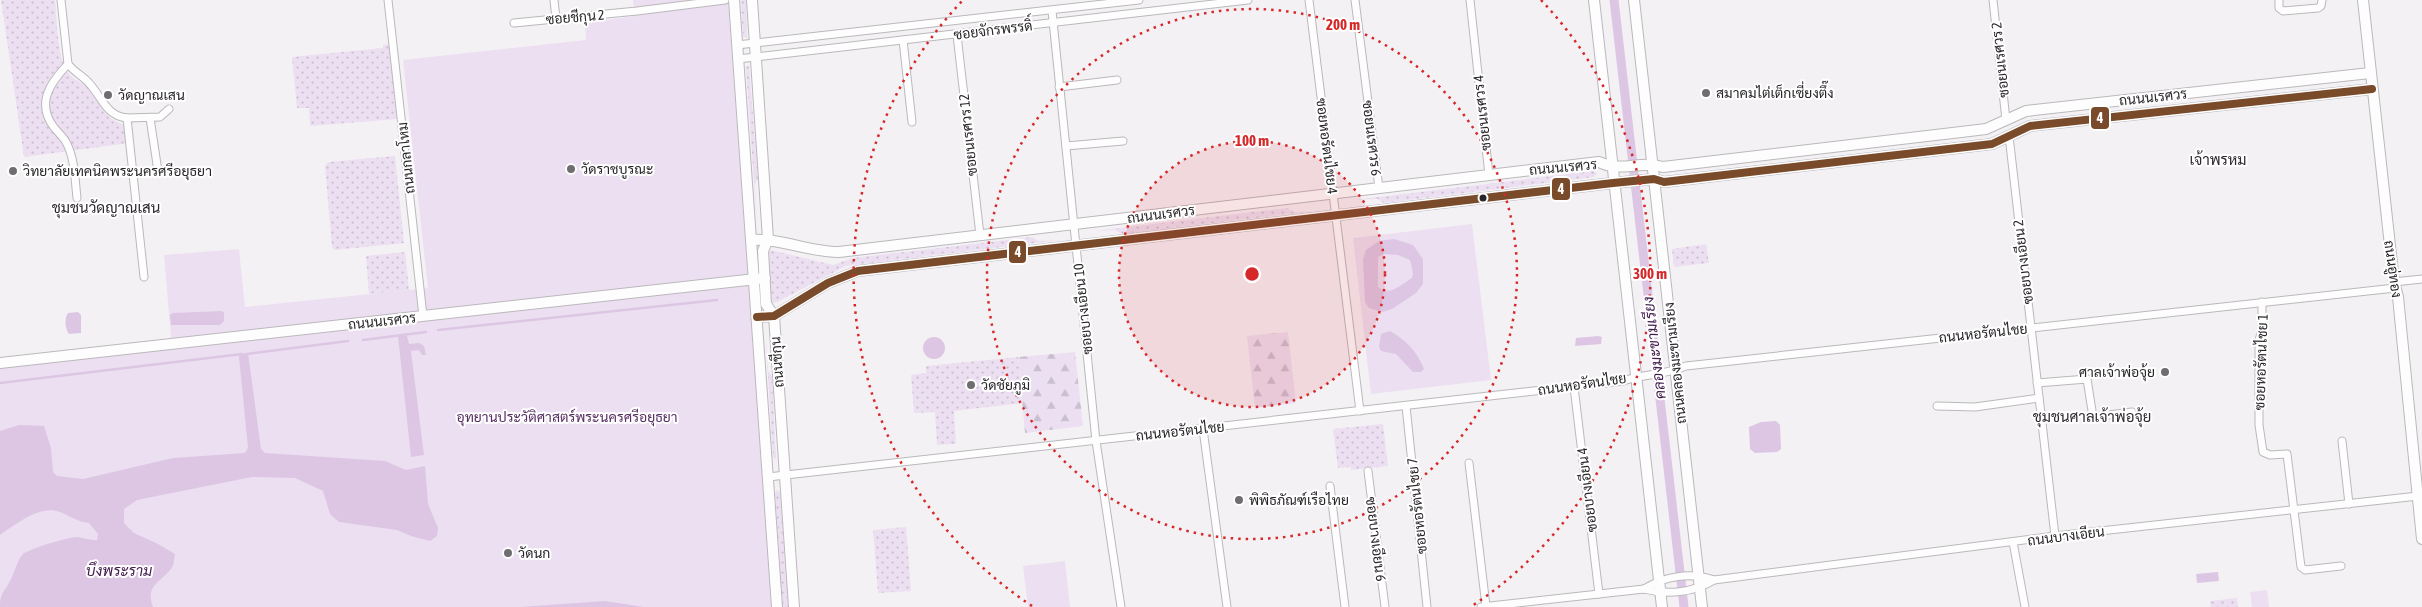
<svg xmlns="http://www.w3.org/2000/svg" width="2422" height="607" font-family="'Asap Condensed',Sarabun,sans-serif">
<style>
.grass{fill:url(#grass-dots)}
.forest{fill:url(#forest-firs)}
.green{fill:#ecdff1}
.water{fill:#ddc6e4;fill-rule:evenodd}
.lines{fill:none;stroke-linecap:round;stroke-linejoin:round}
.stream{stroke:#ddc6e4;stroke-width:2.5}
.canal{stroke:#ddc6e4;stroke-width:9}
.street-casing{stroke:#bbb8bb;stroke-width:9}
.secondary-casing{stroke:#bbb8bb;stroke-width:12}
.street{stroke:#fdfdfe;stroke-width:7}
.secondary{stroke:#fdfdfe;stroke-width:10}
.bus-1-casing{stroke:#fff;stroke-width:11}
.bus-1{stroke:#7a4b2a;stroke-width:8}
.ring{fill:none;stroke:#d62828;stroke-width:2.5;stroke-dasharray:2.5 5}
.poi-dot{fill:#706d70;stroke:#fff;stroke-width:2}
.bus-dot{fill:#292629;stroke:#fff;stroke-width:2}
.labels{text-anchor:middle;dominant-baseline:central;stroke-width:4;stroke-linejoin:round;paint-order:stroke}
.street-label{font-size:14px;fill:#292629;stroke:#fff}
.poi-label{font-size:14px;fill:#292629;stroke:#fff;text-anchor:start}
.park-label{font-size:14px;fill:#562e62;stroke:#fff}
.neighbourhood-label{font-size:15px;fill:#2e292f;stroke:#fff}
.water-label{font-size:15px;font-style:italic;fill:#421c4e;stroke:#fff}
.centre{fill:#d62828;stroke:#fff;stroke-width:2.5}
.ring-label{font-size:15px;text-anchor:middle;font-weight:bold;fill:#d62828;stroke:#fff;stroke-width:4;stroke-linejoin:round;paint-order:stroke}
.line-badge{stroke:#fff;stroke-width:2}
.badge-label{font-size:14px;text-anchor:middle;font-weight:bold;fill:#fff}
</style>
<defs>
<pattern id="grass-dots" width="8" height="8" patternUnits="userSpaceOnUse" patternTransform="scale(1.25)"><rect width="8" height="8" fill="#ecdff1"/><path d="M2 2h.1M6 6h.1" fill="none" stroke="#cabfcf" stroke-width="1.8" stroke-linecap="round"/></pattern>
<pattern id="forest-firs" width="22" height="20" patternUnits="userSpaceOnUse" patternTransform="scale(1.25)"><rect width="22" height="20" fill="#ecdff1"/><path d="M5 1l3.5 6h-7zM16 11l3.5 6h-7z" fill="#cabfcf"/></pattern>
</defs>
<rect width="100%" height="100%" fill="#f4f1f5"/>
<g class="grass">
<path d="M1,0H55C57,19 57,63 70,75C77,82 87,84 92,92C106,111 102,117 127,126L129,143L24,157Z"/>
<polygon points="741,0 746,0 747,38 743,36"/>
<polygon points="389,44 397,119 310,126 309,108 297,108 292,57 383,48 383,45"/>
<polygon points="749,65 758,179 755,184 757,226 746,67"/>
<polygon points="395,156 404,243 335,250 332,247 325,166 328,162"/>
<polygon points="1593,171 1597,173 1594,177 1384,203 1377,199 1354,200"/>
<polygon points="1287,208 1294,212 1314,211 1122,234 1115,230 1094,231"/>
<polygon points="1032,237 1039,241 1059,240 846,266 777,302 774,303 770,299 768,253 771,250 833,265 853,258"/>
<polygon points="1706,244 1709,263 1674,267 1672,249"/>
<polygon points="405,252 409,290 369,294 366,256"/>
<polygon points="765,328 768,370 772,376 776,459 773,457"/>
<polygon points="1018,357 1022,403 954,411 956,444 937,445 935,412 914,413 911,375 926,373 926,366"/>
<polygon points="1383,424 1388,466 1351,470 1351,467 1338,468 1333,429"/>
<polygon points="777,490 780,492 788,607 783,607 775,493"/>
<polygon points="906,527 911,591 878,593 873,530"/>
<polygon points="2237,598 2238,607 2211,607 2210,601"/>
</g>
<g class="forest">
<polygon points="1288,332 1296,403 1255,408 1247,336"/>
<polygon points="1075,352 1083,426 1025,433 1018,357"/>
</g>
<g class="green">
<polygon points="633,0 728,0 772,607 0,607 0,368 172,348 164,255 239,249 245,307 428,288 403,60 586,40 585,23 635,16"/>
<polygon points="1472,224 1491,380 1371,394 1353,238"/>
<polygon points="1065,561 1070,607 1028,607 1023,566"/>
<polygon points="2267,590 2269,607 2252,607 2250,592"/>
</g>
<g class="water">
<path d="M1394,239L1413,245L1423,259V284L1416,293L1392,309L1382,312L1369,308L1365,302L1363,259L1366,250L1379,241ZM1384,254L1398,255L1410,260L1413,273L1412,278C1400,285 1390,297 1378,287V257Z"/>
<polygon points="222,311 224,313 224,321 220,325 171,325 170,315 173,313"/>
<path d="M78,312L81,315V333L69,334C65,329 64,318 68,313Z"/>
<path d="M1390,331C1406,340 1417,351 1424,369L1421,372H1413L1396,354L1381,351L1379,347L1381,334Z"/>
<polygon points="398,336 407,336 409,344 419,343 424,346 426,355 422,355 419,350 411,351 424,455 411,457"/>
<polygon points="1598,336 1602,337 1601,344 1575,346 1576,338"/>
<circle cx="934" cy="348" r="11"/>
<path d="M248,353L261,449L265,453L385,461L406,470L425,466L428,504L438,528L437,536L430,541L411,536L397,530L339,522L330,514L323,491L295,478L252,477L137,500L124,509V523L134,533L158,544L175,554C174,558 174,563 173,566C164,581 144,584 153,607H0C0,592 5,592 11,579C15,572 17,560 23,554C29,549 70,536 78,537C85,538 89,540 97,540L98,534L89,523C76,521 72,517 60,512C40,504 15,525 0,535V431L19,425L44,426L51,448L53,472L57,476L83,479L173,458L245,453L248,448L239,357L240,354Z"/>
<polygon points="1776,421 1780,425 1781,449 1777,452 1755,453 1750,449 1749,427 1761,422"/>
<polygon points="2218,572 2219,581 2197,583 2196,574"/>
<polygon points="605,601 644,607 520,607"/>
</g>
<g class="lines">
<g class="stream">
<polyline points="438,330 717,300"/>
<polyline points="363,340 426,332"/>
<polyline points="247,354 348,341"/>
<polyline points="0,383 242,354"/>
</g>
<polyline class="canal" points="1614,0 1684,607"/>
<g class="street-casing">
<g id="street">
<path d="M61,0L68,64C74,72 83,76 89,83C102,97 106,116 127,118L160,117L169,109"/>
<polyline points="388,0 423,316"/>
<polyline points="554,0 556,19"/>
<polyline points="1309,0 1360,411"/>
<polyline points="1355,0 1379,188"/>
<polyline points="1470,0 1489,175"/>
<polyline points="1993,0 2006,120"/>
<polyline points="2279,0 2279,8 2283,11 2318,8 2321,6 2322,0"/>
<polyline points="1052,11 1096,441 1121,607"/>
<polyline points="514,23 637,11 725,0"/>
<polyline points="957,35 980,235"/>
<polyline points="903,40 912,122"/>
<polyline points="737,45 1139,0"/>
<polyline points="738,59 1248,0"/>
<path d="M68,64C51,82 36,102 53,126C57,132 64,137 67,144C75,160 75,181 77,198"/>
<polyline points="1059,87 1117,80"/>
<polyline points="127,118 144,277"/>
<polyline points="150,118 158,171"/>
<polyline points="2009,136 2055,536"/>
<polyline points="1066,146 1123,141"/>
<polyline points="2394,282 2422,279"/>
<polyline points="2262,302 2262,330 2259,340 2259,425 2263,452 2270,455 2287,454 2301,567 2305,570 2341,566"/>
<polyline points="2037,383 2087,379 2093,417 2132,412"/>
<polyline points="1574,387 1599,594"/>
<polyline points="1406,406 1427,607"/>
<polyline points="1937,406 1975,407 2039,398"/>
<polyline points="1203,429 1227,607"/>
<polyline points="2342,441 2349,504"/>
<polyline points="1469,463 1486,606"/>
<polyline points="1368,471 1385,607"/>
<path d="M768,477L1623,381C1643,374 1666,375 1686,366L2395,288"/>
<polyline points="1330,486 1345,607"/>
<polyline points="2013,542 2025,607"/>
<path d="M1644,589C1665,576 1690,572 1714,580"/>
<path d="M1481,607L1644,589C1667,595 1693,593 1714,580L2055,536L2418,496"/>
</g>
</g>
<g class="secondary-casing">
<g id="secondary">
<polyline points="734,0 777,607"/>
<polyline points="752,0 768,239 763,251 766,304 774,316 794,607"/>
<polyline points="1594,0 1662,607"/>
<polyline points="1634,0 1702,607"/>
<polyline points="2363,0 2394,282 2398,297 2422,539"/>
<path d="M752,240C781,238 809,252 839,252L1599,162C1622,173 1639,160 1663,167L1961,132L1986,129L2026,111L2370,73"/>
<polyline points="757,317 774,316 828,283 858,271 1613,183 1654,179 1664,182 1992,144 2030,126 2372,89"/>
<polyline points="0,363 765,278"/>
</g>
</g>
<use href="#street" class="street"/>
<use href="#secondary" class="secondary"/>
<g class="bus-1-casing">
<polyline id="bus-1" points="757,317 774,316 828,283 858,271 1613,183 1654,179 1664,182 1992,144 2030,126 2372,89"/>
</g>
<use href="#bus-1" class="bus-1"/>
</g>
<circle cx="1252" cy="274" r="133" fill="#d62828" fill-opacity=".12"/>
<g class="ring">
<circle cx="1252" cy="274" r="133"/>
<circle cx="1252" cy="274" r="265"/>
<path d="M1032 606A398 398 0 0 1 963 0M1541 0A398 398 0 0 1 1472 606"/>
</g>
<g class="poi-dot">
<circle cx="1706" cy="93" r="5"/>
<circle cx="108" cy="95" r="5"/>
<circle cx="571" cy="169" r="5"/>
<circle cx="13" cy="171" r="5"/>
<circle cx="2165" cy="372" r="5"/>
<circle cx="971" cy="385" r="5"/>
<circle cx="1239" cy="500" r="5"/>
<circle cx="508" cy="553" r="5"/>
</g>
<circle class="bus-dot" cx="1483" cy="198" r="4.5"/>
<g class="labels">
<g class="street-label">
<text transform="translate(575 17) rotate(-5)">ซอยชีกุน 2</text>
<text transform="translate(993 30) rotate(-7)">ซอยจักรพรรดิ์</text>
<text transform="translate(2000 60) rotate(-96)">ซอยนเรศวร 2</text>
<text transform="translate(2153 97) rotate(-6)">ถนนนเรศวร</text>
<text transform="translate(1482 113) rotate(-96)">ซอยนเรศวร 4</text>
<text transform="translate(968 135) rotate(-96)">ซอยนเรศวร 12</text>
<text transform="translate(1372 138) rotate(83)">ซอยนเรศวร 6</text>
<text transform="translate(1327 146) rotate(83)">ซอยหอรัตนไชย 4</text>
<text transform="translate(406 158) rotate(-96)">ถนนกลาโหม</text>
<text transform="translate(1563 167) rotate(-5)">ถนนนเรศวร</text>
<text transform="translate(1161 214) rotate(-7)">ถนนนเรศวร</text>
<text transform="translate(2023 262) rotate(-97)">ซอยบางเอียน 2</text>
<text transform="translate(2393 269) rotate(82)">ถนนอู่ทอง</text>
<text transform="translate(1083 309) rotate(-96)">ซอยบางเอียน 10</text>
<text transform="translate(382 321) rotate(-6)">ถนนนเรศวร</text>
<text transform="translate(1983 333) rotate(-6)">ถนนหอรัตนไชย</text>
<text transform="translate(777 362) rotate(-94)">ถนนชีกุน</text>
<text transform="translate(2261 362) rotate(-88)">ซอยหอรัตนไชย 1</text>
<text transform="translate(1675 363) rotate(-96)">ถนนคลองมะขามเรียง</text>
<text transform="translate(1582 384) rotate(-8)">ถนนหอรัตนไชย</text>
<text transform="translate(1180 431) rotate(-6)">ถนนหอรัตนไชย</text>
<text transform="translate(1587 490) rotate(-97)">ซอยบางเอียน 4</text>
<text transform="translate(1417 506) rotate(-96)">ซอยหอรัตนไชย 7</text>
<text transform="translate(2066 536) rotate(-7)">ถนนบางเอียน</text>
<text transform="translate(1376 539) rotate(83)">ซอยบางเอียน 6</text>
</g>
<g class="poi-label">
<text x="1716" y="93">สมาคมไต่เต็กเซี่ยงตึ๊ง</text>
<text x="118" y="95">วัดญาณเสน</text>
<text x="581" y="169">วัดราชบูรณะ</text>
<text x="23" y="171">วิทยาลัยเทคนิคพระนครศรีอยุธยา</text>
<text x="2155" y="372" text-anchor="end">ศาลเจ้าพ่อจุ้ย</text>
<text x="981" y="385">วัดชัยภูมิ</text>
<text x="1249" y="500">พิพิธภัณฑ์เรือไทย</text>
<text x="518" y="553">วัดนก</text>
</g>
<g class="park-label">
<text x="567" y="417">อุทยานประวัติศาสตร์พระนครศรีอยุธยา</text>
</g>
<g class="neighbourhood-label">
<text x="2218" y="159">เจ้าพรหม</text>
<text x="106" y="207">ชุมชนวัดญาณเสน</text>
<text x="2092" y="416">ชุมชนศาลเจ้าพ่อจุ้ย</text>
</g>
<g class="water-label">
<text transform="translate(1654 348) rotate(-97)">คลองมะขามเรียง</text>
<text x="119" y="570">บึงพระราม</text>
</g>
</g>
<circle cx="1252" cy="274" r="8" class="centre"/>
<g class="ring-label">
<text x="1343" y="30">200 m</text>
<text x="1252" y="146">100 m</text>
<text x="1650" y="279">300 m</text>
</g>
<g class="line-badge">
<rect x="2090" y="106" width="20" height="24" rx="5" fill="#7a4b2a"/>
<rect x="1551" y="177" width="20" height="24" rx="5" fill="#7a4b2a"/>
<rect x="1008" y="240" width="19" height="24" rx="5" fill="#7a4b2a"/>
</g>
<g class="badge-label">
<text x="2100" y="123">4</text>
<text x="1561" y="194">4</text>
<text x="1018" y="257">4</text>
</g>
</svg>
